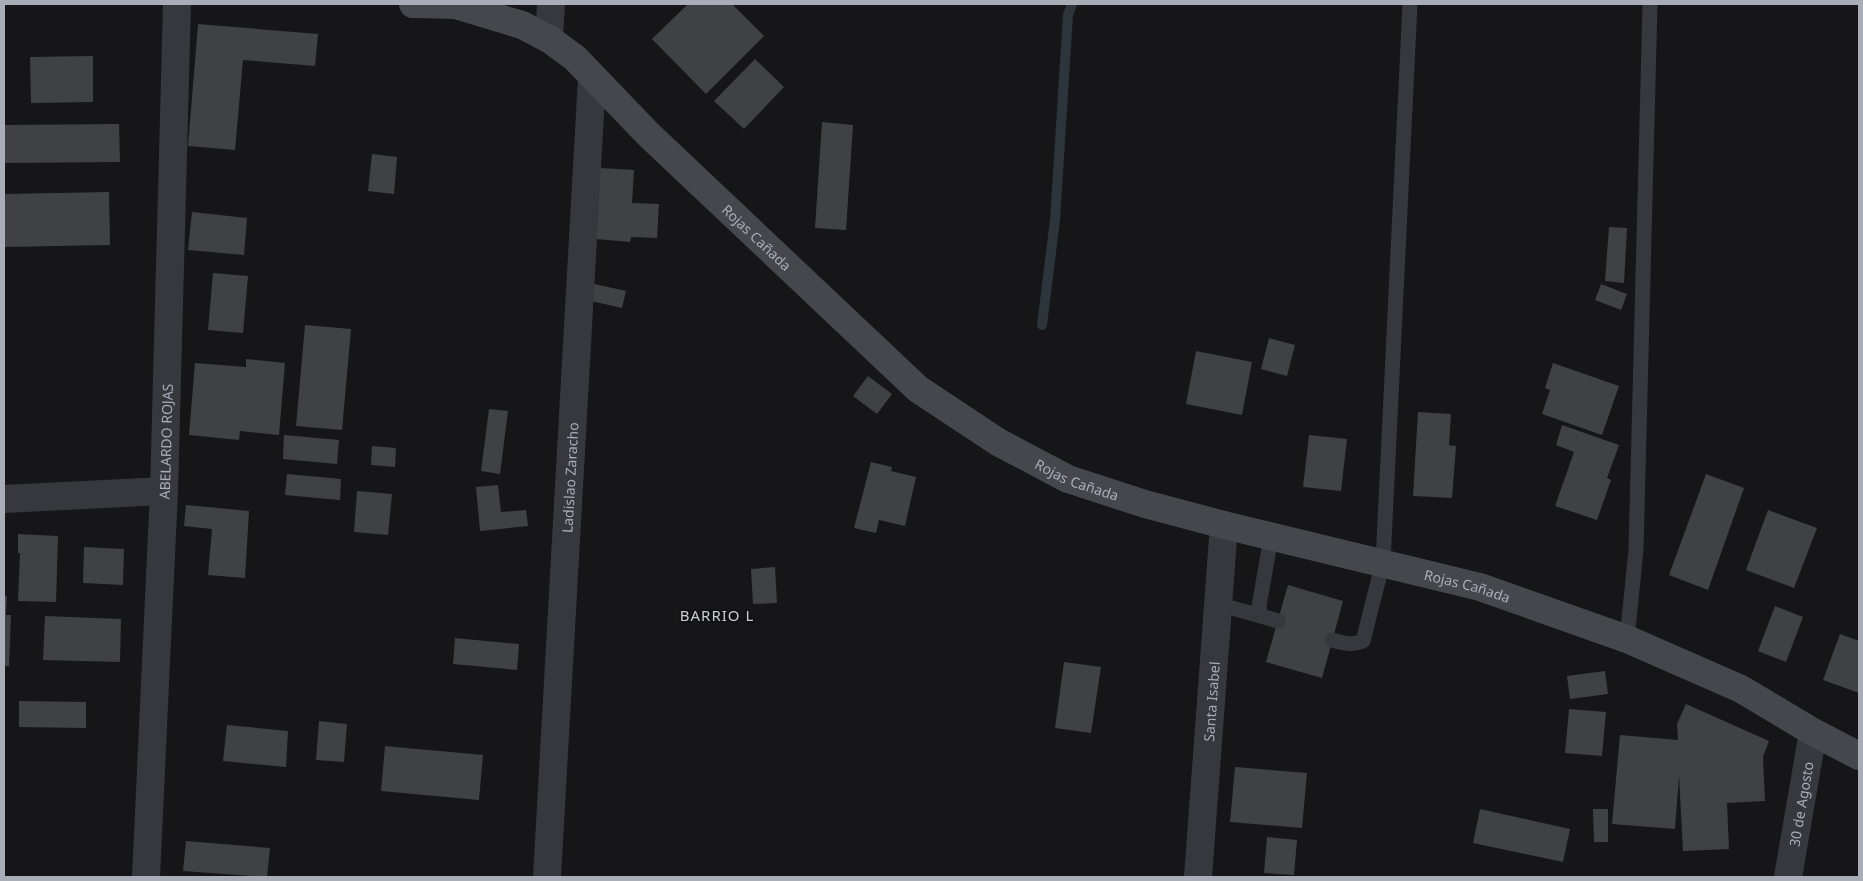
<svg xmlns="http://www.w3.org/2000/svg" width="1863" height="881" font-family="'Noto Sans',sans-serif">
<style>
.lines{fill:none;stroke-linecap:round;stroke-linejoin:round}
.stream{stroke:#2c353c;stroke-width:10}
.building{fill:#404145}
.service{stroke:#37383d;stroke-width:15}
.minor{stroke:#37383d;stroke-width:28}
.secondary{stroke:#45474d;stroke-width:28}
.labels{text-anchor:middle;dominant-baseline:central;stroke-width:4;stroke-linejoin:round;paint-order:stroke}
.street-label{font-size:14px;fill:#a8adb8;stroke:#111113}
.neighbourhood-label{font-size:15px;letter-spacing:1px;fill:#c9ccd4;stroke:#111113}
</style>
<rect width="100%" height="100%" fill="#161618"/>
<g class="lines">
<polyline class="stream" points="1042,325 1055,220 1068,15 1072,4"/>
</g>
<g class="building">
<polygon points="688,4 732,4 764,36 706,94 652,39"/>
<polygon points="198,24 318,34 315,66 243,60 235,150 188,146"/>
<polygon points="93,56 93,102 31,103 30,57"/>
<polygon points="755,59 784,87 744,129 714,101"/>
<polygon points="822,122 853,125 846,230 815,228"/>
<polygon points="119,124 120,162 4,163 4,125"/>
<polygon points="372,154 397,157 394,194 368,191"/>
<polygon points="600,168 634,170 632,203 659,204 657,238 631,237 630,242 596,239"/>
<polygon points="109,192 110,245 4,247 4,194"/>
<polygon points="192,212 247,218 244,255 188,250"/>
<polygon points="1609,227 1627,228 1624,283 1605,281"/>
<polygon points="213,273 248,276 243,333 208,330"/>
<polygon points="594,284 626,291 622,308 591,301"/>
<polygon points="1601,284 1627,294 1621,310 1595,300"/>
<polygon points="305,325 351,329 342,430 296,426"/>
<polygon points="1269,338 1295,345 1287,376 1261,369"/>
<polygon points="1196,351 1252,362 1242,415 1186,404"/>
<polygon points="246,359 285,363 279,435 240,431 239,440 189,435 195,363 246,367"/>
<polygon points="1553,363 1619,386 1602,435 1542,414 1550,390 1545,388"/>
<polygon points="868,376 892,394 877,414 853,396"/>
<polygon points="489,409 508,411 500,474 481,471"/>
<polygon points="1418,412 1451,414 1449,445 1456,446 1452,498 1413,496"/>
<polygon points="1562,425 1619,445 1607,478 1611,480 1597,520 1555,506 1574,452 1556,445"/>
<polygon points="284,435 339,440 337,464 283,459"/>
<polygon points="1309,435 1347,439 1341,491 1303,487"/>
<polygon points="372,446 396,448 395,467 371,465"/>
<polygon points="871,462 892,467 891,471 916,477 905,526 879,520 876,533 854,528"/>
<polygon points="287,474 341,479 340,500 285,495"/>
<polygon points="1706,474 1744,488 1708,590 1669,575"/>
<polygon points="498,485 501,512 526,510 528,526 480,531 476,487"/>
<polygon points="357,491 392,494 388,535 354,532"/>
<polygon points="186,505 249,511 245,578 208,575 212,529 184,526"/>
<polygon points="1768,510 1817,528 1794,588 1746,570"/>
<polygon points="18,534 58,536 56,602 18,601 20,553 18,553"/>
<polygon points="84,547 124,549 123,585 83,583"/>
<polygon points="775,567 777,603 753,604 751,569"/>
<polygon points="1288,585 1343,601 1322,678 1266,662"/>
<polygon points="4,595 7,596 6,615 11,615 9,666 4,666"/>
<polygon points="1775,606 1803,617 1786,662 1758,651"/>
<polygon points="45,616 121,619 120,662 43,660"/>
<polygon points="1840,634 1859,641 1859,693 1823,680"/>
<polygon points="455,638 519,644 517,670 453,664"/>
<polygon points="1064,662 1101,667 1091,733 1055,728"/>
<polygon points="1605,671 1608,694 1570,699 1567,676"/>
<polygon points="19,701 86,702 86,728 19,727"/>
<polygon points="1686,704 1769,741 1763,757 1765,801 1727,803 1729,849 1683,851 1679,776 1675,829 1612,824 1620,735 1678,740 1677,724"/>
<polygon points="1569,709 1606,712 1602,756 1565,753"/>
<polygon points="319,721 347,724 344,762 316,760"/>
<polygon points="227,725 288,731 286,767 223,761"/>
<polygon points="385,746 483,755 479,800 381,791"/>
<polygon points="1235,767 1307,773 1302,828 1230,822"/>
<polygon points="1480,809 1570,829 1563,862 1473,843"/>
<polygon points="1593,809 1608,809 1608,842 1594,842"/>
<polygon points="1267,837 1297,840 1294,875 1264,873"/>
<polygon points="186,841 270,848 267,877 183,871"/>
</g>
<g class="lines">
<g class="service">
<polyline points="1271,537 1259,606 1261,616 1278,621"/>
<polyline points="1217,604 1261,616"/>
<polyline points="1627,639 1636,550 1650,4"/>
<path d="M1332,640C1344,643 1352,646 1363,641L1383,562L1410,4"/>
</g>
<g class="minor">
<polyline points="549,39 551,4"/>
<polyline points="4,499 164,491"/>
<path id="s1" d="M146,877L164,491L177,4"/>
<path id="s2" d="M547,877L592,78"/>
<path id="s3" d="M1198,877L1224,525"/>
<path id="s4" d="M1788,877L1813,732"/>
</g>
<path class="secondary" id="s5" d="M413,4L456,5L522,25L549,39L575,58L648,134L918,389L998,442L1068,479L1145,504L1224,525L1480,587L1627,639L1741,689L1813,732L1859,756"/>
</g>
<g class="labels">
<g class="street-label">
<text stroke="none"><textPath href="#s5" startOffset="430">Rojas Cañada</textPath></text>
<text stroke="none"><textPath href="#s1" startOffset="436">ABELARDO ROJAS</textPath></text>
<text stroke="none"><textPath href="#s2" startOffset="400">Ladislao Zaracho</textPath></text>
<text stroke="none"><textPath href="#s5" startOffset="835">Rojas Cañada</textPath></text>
<text stroke="none"><textPath href="#s5" startOffset="1240">Rojas Cañada</textPath></text>
<text stroke="none"><textPath href="#s3" startOffset="176">Santa Isabel</textPath></text>
<text stroke="none"><textPath href="#s4" startOffset="74">30 de Agosto</textPath></text>
</g>
<g class="neighbourhood-label">
<text x="717" y="615">BARRIO L</text>
</g>
</g>
<rect width="1863" height="881" fill="none" stroke="#a8adb8" stroke-width="10"/>
</svg>
